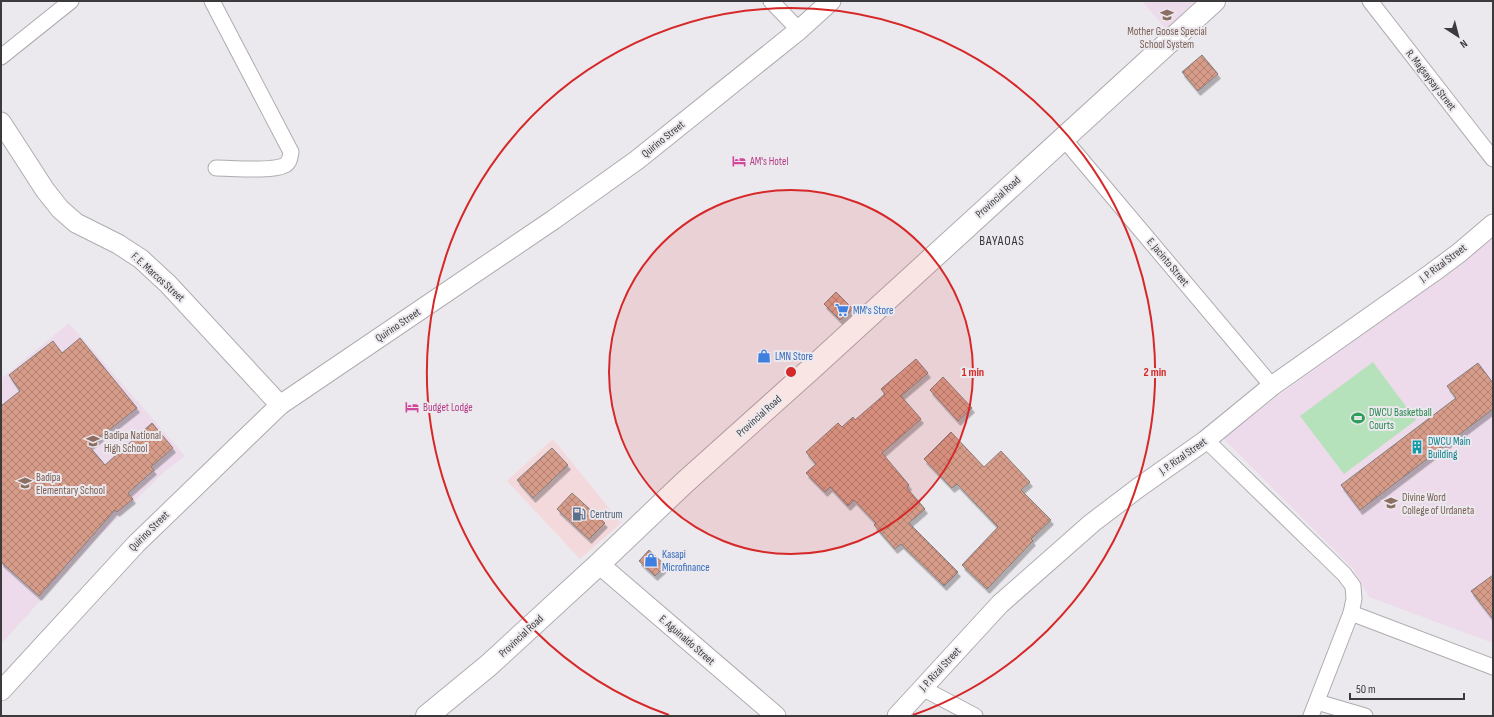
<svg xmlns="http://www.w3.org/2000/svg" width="1494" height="717" font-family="'Sofia Sans Condensed',sans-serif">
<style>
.commercial{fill:#f4d9dc}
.education{fill:#eddaeb}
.grass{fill:#b6e2bb}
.building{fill:url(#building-cross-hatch);stroke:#827d7c;filter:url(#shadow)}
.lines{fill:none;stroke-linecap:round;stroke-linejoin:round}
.minor-casing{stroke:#afacb0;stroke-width:17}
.tertiary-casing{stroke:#afacb0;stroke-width:21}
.secondary-casing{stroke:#afacb0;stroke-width:24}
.minor{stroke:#fff;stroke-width:15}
.tertiary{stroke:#fff;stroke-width:19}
.secondary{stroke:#fff;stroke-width:22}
.ring{fill:none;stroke:#d62828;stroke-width:2}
.labels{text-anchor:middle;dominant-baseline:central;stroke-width:4;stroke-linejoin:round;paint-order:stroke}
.education-label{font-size:11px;fill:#785e54;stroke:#ece9ee;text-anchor:start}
.street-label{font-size:11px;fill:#3c3a3c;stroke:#ece9ee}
.hotel-label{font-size:11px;fill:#b23c85;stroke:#ece9ee;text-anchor:start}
.shop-label{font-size:11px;fill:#366cbe;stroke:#ece9ee;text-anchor:start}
.leisure-label{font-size:11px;fill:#27864d;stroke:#ece9ee;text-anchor:start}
.culture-label{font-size:11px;fill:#0d838f;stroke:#ece9ee;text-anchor:start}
.service-label{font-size:11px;fill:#4e5e75;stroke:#ece9ee;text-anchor:start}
.quarter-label{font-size:13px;letter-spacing:1px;fill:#353336;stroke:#ece9ee}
.centre{fill:#d62828;stroke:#ece9ee;stroke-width:2}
.ring-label{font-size:12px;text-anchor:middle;font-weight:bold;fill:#d62828;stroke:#ece9ee;stroke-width:4;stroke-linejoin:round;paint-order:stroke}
</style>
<defs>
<pattern id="building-cross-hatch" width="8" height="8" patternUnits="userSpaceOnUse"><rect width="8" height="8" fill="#d79c89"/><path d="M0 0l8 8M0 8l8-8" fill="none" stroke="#b08071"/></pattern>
<filter id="shadow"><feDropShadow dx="2.5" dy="4.5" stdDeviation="0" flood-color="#0004"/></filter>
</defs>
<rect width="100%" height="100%" fill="#ece9ee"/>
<polygon class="commercial" points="553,439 621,523 580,559 507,481"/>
<g class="education">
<polygon points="1142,1 1195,1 1166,29"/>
<polygon points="1493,239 1493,643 1369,597 1354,570 1222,437"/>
<polygon points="69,323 185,456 165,471 97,538 1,644 1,379"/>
</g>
<polygon class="grass" points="1373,362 1416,420 1344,474 1300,416"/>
<g class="building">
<polygon points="1202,55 1218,74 1198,91 1182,72"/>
<polygon points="836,292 853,309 840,320 824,304"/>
<polygon points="80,338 137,408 89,446 105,465 152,423 173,448 151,467 154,470 128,493 133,499 117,512 115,510 39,596 1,562 1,406 20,391 9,375 53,341 62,353"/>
<polygon points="916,359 928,373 901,396 921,419 882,453 909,485 907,488 925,509 909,523 958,572 944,586 901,544 895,549 874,525 876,523 854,500 848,506 830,487 825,492 806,473 816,464 806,452 838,423 842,427 853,417 855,420 885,394 881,389"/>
<polygon points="1478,363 1493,383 1493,409 1360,510 1341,485 1456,398 1447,386"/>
<polygon points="943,377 972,408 958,421 930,390"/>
<polygon points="951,432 984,467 1001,451 1030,482 1021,490 1051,520 1031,539 1033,541 987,589 962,565 998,527 957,484 952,488 924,459"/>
<polygon points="552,448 568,465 533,498 517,480"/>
<polygon points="572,493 605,523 589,539 557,509"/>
<polygon points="649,550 666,566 655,576 639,561"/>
<polygon points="1493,575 1493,619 1471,591"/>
</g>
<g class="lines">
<g class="minor-casing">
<g id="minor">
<path d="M212,1L291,152C290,157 290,162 285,165C273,172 231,168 216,168"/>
<polyline points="771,1 799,30"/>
<polyline points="1370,1 1493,159"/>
<polyline points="1,57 71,1"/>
<polyline points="1064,139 1272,386"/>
<polyline points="1206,440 1344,574 1353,586 1354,599 1351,613 1311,716"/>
<polyline points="1351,613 1493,667"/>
<polyline points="922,688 975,716"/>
<polyline points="1317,702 1365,716"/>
</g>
</g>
<g class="tertiary-casing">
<g id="tertiary">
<polyline points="1,122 45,190 60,209 76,223 118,244 141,259 168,284 280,405"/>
<polyline points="599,564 776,716"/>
<polyline points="1,691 136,544 280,405 553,220 637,160 799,30 831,1"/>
<polyline points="897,716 1000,604 1092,523 1138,488 1206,440 1272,386 1432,273 1459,253 1493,224"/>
</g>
</g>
<g class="secondary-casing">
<polyline id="secondary" points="427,716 489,665 599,564 684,483 811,369 1214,1"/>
</g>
<use href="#minor" class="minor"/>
<use href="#tertiary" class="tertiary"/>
<use href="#secondary" class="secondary"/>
</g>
<circle cx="791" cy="372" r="182" fill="#d62828" fill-opacity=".12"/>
<g class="ring">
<circle cx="791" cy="372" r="182"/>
<path d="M669 715A364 364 0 1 1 913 715"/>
</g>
<defs>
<g id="school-bare" transform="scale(1.08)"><path d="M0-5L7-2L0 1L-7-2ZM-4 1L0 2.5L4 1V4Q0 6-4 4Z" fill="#8d6e63" stroke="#ece9ee" stroke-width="2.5" paint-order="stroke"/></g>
<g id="hotel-bare" transform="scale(1.08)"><path d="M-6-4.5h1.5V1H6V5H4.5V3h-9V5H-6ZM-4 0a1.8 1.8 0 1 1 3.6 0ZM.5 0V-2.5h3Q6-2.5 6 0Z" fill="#d1479c" stroke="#ece9ee" stroke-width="2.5" paint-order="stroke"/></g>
<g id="supermarket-bare" transform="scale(1.08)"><path d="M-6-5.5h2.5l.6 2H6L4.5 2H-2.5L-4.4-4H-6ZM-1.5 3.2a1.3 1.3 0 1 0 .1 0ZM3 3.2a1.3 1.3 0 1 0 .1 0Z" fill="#3f7fe0" stroke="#ece9ee" stroke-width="2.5" paint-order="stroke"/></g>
<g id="shop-bare" transform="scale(1.08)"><path d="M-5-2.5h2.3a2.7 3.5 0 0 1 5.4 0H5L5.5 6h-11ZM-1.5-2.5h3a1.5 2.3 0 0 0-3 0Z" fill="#3f7fe0" stroke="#ece9ee" stroke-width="2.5" paint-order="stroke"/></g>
<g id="stadium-bare" transform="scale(1.08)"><path d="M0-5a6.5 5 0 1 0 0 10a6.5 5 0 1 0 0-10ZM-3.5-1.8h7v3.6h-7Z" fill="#2e9e5b" stroke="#ece9ee" stroke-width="2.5" paint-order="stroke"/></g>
<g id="building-bare" transform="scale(1.08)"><path d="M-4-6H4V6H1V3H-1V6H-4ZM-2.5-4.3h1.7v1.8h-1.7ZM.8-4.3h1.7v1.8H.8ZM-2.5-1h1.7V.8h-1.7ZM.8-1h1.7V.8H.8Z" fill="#0f9aa8" stroke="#ece9ee" stroke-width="2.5" paint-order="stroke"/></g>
<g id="university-bare" transform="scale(1.08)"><path d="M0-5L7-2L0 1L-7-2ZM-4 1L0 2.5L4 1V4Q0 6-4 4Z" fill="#8d6e63" stroke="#ece9ee" stroke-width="2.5" paint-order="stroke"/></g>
<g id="fuel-bare" transform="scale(1.08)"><path d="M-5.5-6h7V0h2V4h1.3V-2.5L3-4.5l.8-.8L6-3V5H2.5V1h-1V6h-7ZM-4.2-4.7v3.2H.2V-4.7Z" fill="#5c6f8a" stroke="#ece9ee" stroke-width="2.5" paint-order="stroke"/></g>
</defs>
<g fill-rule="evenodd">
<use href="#school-bare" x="1167" y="15"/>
<use href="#hotel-bare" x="739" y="161"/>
<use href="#supermarket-bare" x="842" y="310"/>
<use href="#shop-bare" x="764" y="356"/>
<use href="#hotel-bare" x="412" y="407"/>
<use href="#stadium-bare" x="1358" y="418"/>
<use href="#school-bare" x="93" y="441"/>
<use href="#building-bare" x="1417" y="447"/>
<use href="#school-bare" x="25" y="483"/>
<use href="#university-bare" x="1391" y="503"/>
<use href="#fuel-bare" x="579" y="514"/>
<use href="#shop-bare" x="651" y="560"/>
</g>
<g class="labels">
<g class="education-label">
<text x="1167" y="31" text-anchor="middle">Mother Goose Special<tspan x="1167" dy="13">School System</tspan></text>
<text x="104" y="435">Badipa National<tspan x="104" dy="13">High School</tspan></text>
<text x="36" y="477">Badipa<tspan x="36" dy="13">Elementary School</tspan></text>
<text x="1402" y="497">Divine Word<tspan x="1402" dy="13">College of Urdaneta</tspan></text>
</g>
<g class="street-label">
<text transform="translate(1431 80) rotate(52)">R. Magsaysay Street</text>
<text transform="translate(663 139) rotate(-39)">Quirino Street</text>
<text transform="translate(998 197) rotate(-42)">Provincial Road</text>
<text transform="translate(1168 262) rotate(50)">E. Jacinto Street</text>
<text transform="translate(1443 263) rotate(-37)">J. P. Rizal Street</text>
<text transform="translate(158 277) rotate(42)">F. E. Marcos Street</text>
<text transform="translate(398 325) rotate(-34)">Quirino Street</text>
<text transform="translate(759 416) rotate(-42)">Provincial Road</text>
<text transform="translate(1183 456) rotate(-35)">J. P. Rizal Street</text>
<text transform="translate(149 531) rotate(-45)">Quirino Street</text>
<text transform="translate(521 636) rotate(-43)">Provincial Road</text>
<text transform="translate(687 640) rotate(41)">E. Aguinaldo Street</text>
<text transform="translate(940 669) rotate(-47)">J. P. Rizal Street</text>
</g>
<g class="hotel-label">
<text x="750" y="161">AM's Hotel</text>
<text x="423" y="407">Budget Lodge</text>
</g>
<g class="shop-label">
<text x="853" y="310">MM's Store</text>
<text x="775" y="356">LMN Store</text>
<text x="662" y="554">Kasapi<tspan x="662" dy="13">Microfinance</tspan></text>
</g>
<g class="leisure-label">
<text x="1369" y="412">DWCU Basketball<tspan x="1369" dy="13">Courts</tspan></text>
</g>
<g class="culture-label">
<text x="1428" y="441">DWCU Main<tspan x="1428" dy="13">Building</tspan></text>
</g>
<g class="service-label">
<text x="590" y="514">Centrum</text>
</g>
<g class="quarter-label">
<text x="1002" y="241">BAYAOAS</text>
</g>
</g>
<circle cx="791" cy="372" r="6" class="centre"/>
<g class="ring-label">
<text x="973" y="376">1 min</text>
<text x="1155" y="376">2 min</text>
</g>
<rect width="1494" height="717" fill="none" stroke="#3c3a3c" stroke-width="4"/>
<g transform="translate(1458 36) rotate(144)" stroke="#ece9ee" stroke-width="3" paint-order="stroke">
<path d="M0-3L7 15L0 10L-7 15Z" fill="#3c3a3c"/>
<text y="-6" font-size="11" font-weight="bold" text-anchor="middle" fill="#3c3a3c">N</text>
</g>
<path d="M1350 693v6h114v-6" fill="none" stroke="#3c3a3c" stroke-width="2"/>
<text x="1356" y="693" font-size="12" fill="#3c3a3c" stroke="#ece9ee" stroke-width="3" paint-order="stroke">50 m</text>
</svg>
